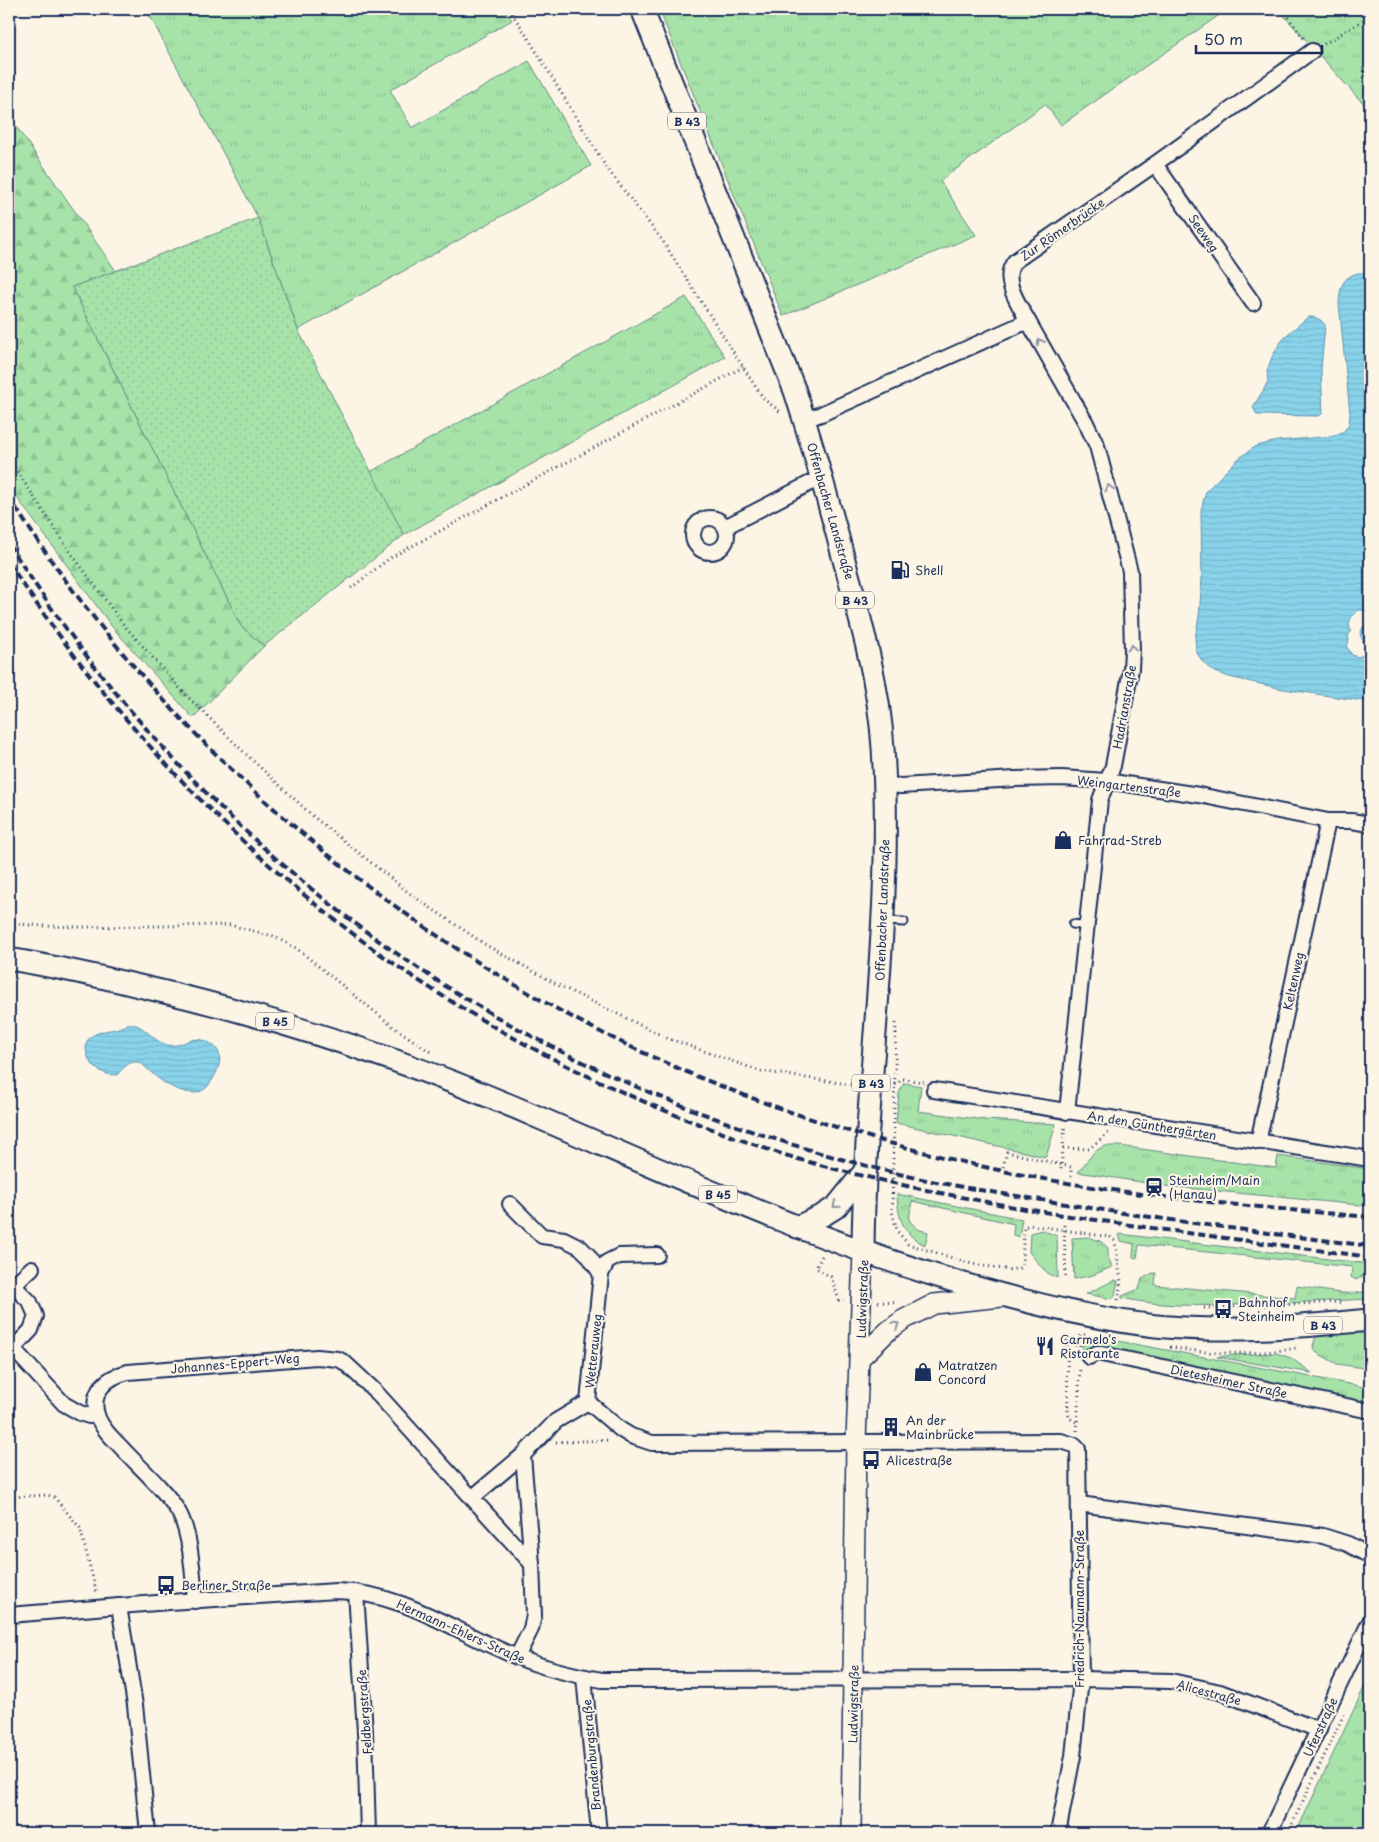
<svg xmlns="http://www.w3.org/2000/svg" width="1379" height="1842" font-family="'Playpen Sans',sans-serif">
<style>
.grass{fill:url(#grass-tufts);stroke:#618984}
.forest{fill:url(#forest-firs);stroke:#618984}
.garden{fill:url(#garden-dots);stroke:#618984}
.water{fill:url(#water-rules);stroke:#5d91b2}
.lines{fill:none;stroke-linecap:round;stroke-linejoin:round}
.lane-casing{stroke:#1b2f5e;stroke-width:11}
.street-casing{stroke:#1b2f5e;stroke-width:18}
.secondary-casing{stroke:#1b2f5e;stroke-width:22}
.primary-casing{stroke:#1b2f5e;stroke-width:25}
.path{stroke:#1b2f5e;stroke-width:3;stroke-dasharray:1 4;stroke-linecap:butt}
.lane{stroke:#fcf5e5;stroke-width:7}
.street{stroke:#fcf5e5;stroke-width:14}
.secondary{stroke:#fcf5e5;stroke-width:19}
.primary{stroke:#fcf5e5;stroke-width:21}
.rail{stroke:#1b2f5e;stroke-width:4;stroke-dasharray:8 4;stroke-linecap:butt}
.oneway{stroke:#8c92a2}
.labels{text-anchor:middle;dominant-baseline:central;stroke-width:4;stroke-linejoin:round;paint-order:stroke}
.shield{fill:#fcf5e5;stroke:#5e6a86;stroke-width:1}
.shield-label{font-size:11px;font-weight:bold;fill:#1b2f5e}
.street-label{font-size:12px;fill:#1b2f5e;stroke:#fcf5e5}
.poi-label{font-size:12px;fill:#1b2f5e;stroke:#fcf5e5;text-anchor:start}
</style>
<defs>
<pattern id="grass-tufts" width="24" height="20" patternUnits="userSpaceOnUse" patternTransform="scale(1.25)"><rect width="24" height="20" fill="#a7e3a9"/><path d="M3 7l-1-3M5 7V3M7 7l1-3M15 17l-1-3M17 17v-4M19 17l1-3" fill="none" stroke="#8fc394"/></pattern>
<pattern id="forest-firs" width="22" height="20" patternUnits="userSpaceOnUse" patternTransform="scale(1.25)"><rect width="22" height="20" fill="#a7e3a9"/><path d="M5 1l3.5 6h-7zM16 11l3.5 6h-7z" fill="#8fc394"/></pattern>
<pattern id="garden-dots" width="8" height="8" patternUnits="userSpaceOnUse" patternTransform="scale(1.25)"><rect width="8" height="8" fill="#a7e3a9"/><path d="M2 2h.1M6 6h.1" fill="none" stroke="#8fc394" stroke-width="1.8" stroke-linecap="round"/></pattern>
<pattern id="water-rules" width="6" height="5" patternUnits="userSpaceOnUse" patternTransform="scale(1.25)"><rect width="6" height="5" fill="#89d3ea"/><path d="M0 2.5h6" fill="none" stroke="#76b5cb"/></pattern>
</defs>
<rect width="100%" height="100%" fill="#fcf5e5"/>
<filter id="ink" filterUnits="userSpaceOnUse"><feTurbulence type="fractalNoise" baseFrequency=".02" numOctaves="2"/><feDisplacementMap in="SourceGraphic" scale="10" xChannelSelector="R" yChannelSelector="G"/><feConvolveMatrix kernelMatrix="1 2 1 2 8 2 1 2 1" color-interpolation-filters="sRGB"/></filter>
<g filter="url(#ink)">
<g class="grass">
<polygon points="146,9 504,9 512,20 390,90 412,128 529,61 591,166 298,330 258,218"/>
<polygon points="659,9 1228,9 1061,125 1045,104 940,181 976,235 783,316"/>
<polygon points="1278,9 1370,9 1370,109 1358,98"/>
<polygon points="686,297 725,357 404,535 370,472"/>
<polygon points="904,1083 921,1086 918,1111 985,1120 1056,1124 1046,1157 896,1123 899,1093"/>
<polygon points="1105,1146 1120,1146 1276,1168 1278,1156 1370,1169 1370,1206 1165,1186 1078,1172 1095,1151"/>
<path d="M897,1194L1022,1219L1019,1237L1013,1235L1014,1224L912,1201L909,1220L917,1229L928,1232L925,1245C902,1235 898,1216 897,1194Z"/>
<path d="M1042,1230L1057,1236L1058,1278C1045,1275 1037,1261 1029,1252L1030,1233Z"/>
<polygon points="1119,1234 1370,1264 1370,1271 1356,1280 1351,1277 1352,1267 1139,1245 1137,1258 1133,1257 1134,1244 1121,1241"/>
<polygon points="1088,1237 1100,1241 1108,1248 1108,1257 1112,1267 1093,1275 1074,1279 1072,1238"/>
<path d="M1153,1273H1156L1155,1285L1295,1298L1297,1286C1319,1289 1348,1298 1370,1290V1299C1323,1301 1276,1304 1229,1305C1193,1306 1157,1306 1122,1298V1296L1139,1289L1142,1279Z"/>
<polygon points="1115,1280 1118,1281 1115,1295 1112,1299 1086,1294"/>
<polygon points="1370,1332 1370,1369 1337,1364 1314,1351 1313,1346 1316,1336"/>
<polygon points="1082,1337 1118,1341 1370,1388 1370,1406 1091,1349 1083,1351"/>
<polygon points="1276,1353 1291,1358 1312,1373 1217,1357 1234,1355"/>
<polygon points="1370,1675 1370,1833 1296,1833"/>
</g>
<polygon class="forest" points="9,116 116,271 72,287 241,626 264,646 193,718 113,628 18,499 9,484"/>
<polygon class="garden" points="258,218 298,330 404,535 264,646 241,626 72,287"/>
<g class="water">
<path d="M1358,273H1370V616L1364,610H1359C1352,615 1346,622 1351,631L1348,636L1349,640L1347,647L1352,655L1358,657L1363,655L1366,648L1360,634L1363,627L1370,623V702L1283,689L1229,677L1213,671L1202,661L1196,651L1195,638L1199,616L1202,579L1201,510L1206,491L1238,459L1256,446L1278,441L1333,436L1344,431L1349,424L1350,414L1339,303C1340,288 1342,277 1358,273Z"/>
<path d="M1308,317C1316,317 1321,319 1325,325L1321,369L1323,413L1319,416L1257,415L1253,407L1264,389L1268,381L1267,371L1272,357L1280,343L1288,334Z"/>
<path d="M127,1024C144,1022 151,1041 167,1045C181,1048 190,1036 203,1040C223,1047 223,1061 214,1077C211,1082 207,1089 201,1091C196,1094 188,1093 182,1091C166,1087 153,1074 141,1063C131,1059 124,1067 117,1075C98,1076 82,1059 87,1041C98,1027 114,1033 127,1024Z"/>
</g>
<g class="lines">
<g class="lane-casing">
<g id="lane">
<polyline points="886,921 904,922"/>
<polyline points="1073,924 1086,926"/>
</g>
</g>
<g class="street-casing">
<g id="street">
<polyline points="1155,164 1253,303"/>
<polyline points="1028,321 1086,423 1097,446 1130,571 1132,650 1131,669 1113,766 1100,800 1067,1112"/>
<path d="M804,420L821,414L1028,321C1019,304 1000,279 1015,261L1155,164L1312,51"/>
<circle cx="710" cy="535" r="17"/>
<polyline points="725,527 822,477"/>
<polyline points="885,785 901,786 1015,779 1062,778 1106,781 1199,795 1328,821 1351,821 1370,824"/>
<polyline points="934,1090 1370,1159"/>
<polyline points="1258,1142 1328,821"/>
<polyline points="510,1204 542,1236 564,1239 580,1247 588,1255 601,1274"/>
<polyline points="9,1289 32,1268"/>
<polyline points="9,1344 64,1404 80,1413 89,1416 97,1415"/>
<polyline points="13,1349 31,1330 36,1316 30,1302 13,1285"/>
<polyline points="1089,1357 1097,1353 1370,1411"/>
<polyline points="588,1402 621,1430 631,1436 652,1443 1061,1441 1074,1445 1078,1449 1081,1679 1073,1756 1058,1833"/>
<polyline points="473,1497 523,1455 556,1421 588,1402 601,1274 607,1262 619,1256 657,1255"/>
<polyline points="1079,1504 1323,1536 1348,1544 1370,1556"/>
<polyline points="356,1592 365,1732 368,1833"/>
<path d="M195,1601C193,1575 191,1533 178,1511C164,1488 138,1466 120,1446C111,1437 101,1427 97,1415C90,1391 107,1377 128,1372L317,1357L338,1359L344,1362L374,1390L532,1564"/>
<polyline points="119,1606 135,1705 148,1833"/>
<path d="M9,1615L169,1602L336,1591C403,1592 457,1633 517,1657C544,1668 573,1675 602,1680L1081,1679L1171,1681L1220,1692L1319,1730"/>
<polyline points="517,1657 531,1629 534,1615 532,1564 523,1455"/>
<polyline points="584,1677 599,1833"/>
<polyline points="1269,1833 1370,1621"/>
</g>
</g>
<g class="secondary-casing">
<g id="secondary">
<polyline points="860,1358 888,1331 903,1320 934,1304 1002,1297"/>
<polyline points="851,1833 856,1441 863,1252"/>
</g>
</g>
<g class="primary-casing">
<g id="primary">
<path d="M642,9L795,391C813,447 829,503 844,560C861,621 879,684 883,748C894,917 864,1084 863,1252"/>
<path d="M9,959C51,966 93,975 135,985C272,1016 406,1060 535,1116C671,1174 805,1236 947,1279C1016,1300 1085,1318 1156,1326C1230,1333 1297,1327 1370,1320"/>
<polyline points="797,1227 823,1215 836,1207 865,1171"/>
</g>
</g>
<g class="path">
<polyline points="509,9 527,36 606,167 662,240 757,389 765,400 782,413"/>
<polyline points="1282,9 1305,40"/>
<polyline points="1324,44 1370,16"/>
<polyline points="9,459 71,553 123,624 184,693 248,756 315,818 413,896 486,945 560,986 667,1038 760,1071 854,1085"/>
<polyline points="351,588 390,558 743,367"/>
<polyline points="9,923 42,926 82,927 230,925 273,936 296,948 395,1028 432,1053"/>
<polyline points="896,1023 892,1211 897,1231 908,1244 972,1264 1010,1270 1019,1268 1022,1265 1024,1227 1030,1225 1110,1237 1115,1241 1121,1282 1118,1300 1120,1300"/>
<polyline points="895,1085 903,1079 924,1082"/>
<polyline points="1063,1148 1089,1149 1108,1133"/>
<polyline points="1003,1167 1007,1152 1071,1167 1071,1180"/>
<polyline points="1061,1169 1065,1125"/>
<polyline points="1064,1225 1066,1279"/>
<polyline points="822,1256 816,1268 831,1277 839,1300 844,1300"/>
<polyline points="878,1302 897,1303"/>
<polyline points="1204,1308 1342,1302"/>
<polyline points="1067,1340 1068,1410 1069,1418 1076,1422"/>
<polyline points="1075,1340 1076,1349"/>
<polyline points="1080,1346 1080,1335 1085,1335"/>
<path d="M1170,1347C1210,1355 1255,1355 1296,1348"/>
<polyline points="1077,1431 1080,1367"/>
<polyline points="556,1442 610,1440"/>
<polyline points="9,1497 47,1495 54,1497 80,1528 97,1594"/>
<polyline points="1288,1833 1344,1714"/>
</g>
<use href="#lane" class="lane"/>
<use href="#street" class="street"/>
<use href="#secondary" class="secondary"/>
<use href="#primary" class="primary"/>
<g class="rail">
<path d="M9,497C148,719 353,902 585,1024C704,1086 833,1131 963,1162C1097,1194 1234,1205 1370,1217"/>
<path d="M9,544C120,722 273,878 452,990C588,1075 739,1135 895,1173C949,1186 1005,1194 1060,1203C1163,1220 1267,1233 1370,1246"/>
<path d="M9,563C119,732 271,887 441,995C517,1043 599,1084 683,1118C718,1131 753,1145 788,1156C862,1178 938,1193 1014,1207C1132,1227 1251,1241 1370,1257"/>
</g>
</g>
<defs><path id="oneway-chevron" d="M-2-3.5L2.5 0L-2 3.5" fill="none" stroke-width="1.6" stroke-linecap="round" stroke-linejoin="round" transform="scale(1.25)"/></defs>
<g class="oneway">
<use href="#oneway-chevron" transform="translate(1040 342) rotate(-120)"/>
<use href="#oneway-chevron" transform="translate(1109 488) rotate(-105)"/>
<use href="#oneway-chevron" transform="translate(1132 648) rotate(-90)"/>
<use href="#oneway-chevron" transform="translate(836 1205) rotate(140)"/>
<use href="#oneway-chevron" transform="translate(896 1325) rotate(-34)"/>
</g>
</g>
<defs>
<g id="fuel-bare" transform="scale(1.5)"><path d="M-5.5-6h7V0h2V4h1.3V-2.5L3-4.5l.8-.8L6-3V5H2.5V1h-1V6h-7ZM-4.2-4.7v3.2H.2V-4.7Z" fill="#1b2f5e" stroke="#fcf5e5" stroke-width="2.5" paint-order="stroke"/></g>
<g id="shop-bare" transform="scale(1.5)"><path d="M-5-2.5h2.3a2.7 3.5 0 0 1 5.4 0H5L5.5 6h-11ZM-1.5-2.5h3a1.5 2.3 0 0 0-3 0Z" fill="#1b2f5e" stroke="#fcf5e5" stroke-width="2.5" paint-order="stroke"/></g>
<g id="station-bare" transform="scale(1.5)"><path d="M-3-6H3Q5-6 5-4V2Q5 4 3 4L4.5 6H3L1.5 4h-3L-3 6H-4.5L-3 4Q-5 4-5 2V-4Q-5-6-3-6ZM-3.5-4v3h7v-3ZM-3.5 1v1.5H-2V1ZM2 1v1.5H3.5V1Z" fill="#1b2f5e" stroke="#fcf5e5" stroke-width="2.5" paint-order="stroke"/></g>
<g id="bus-bare" transform="scale(1.5)"><path d="M-5-6H5V4H4V6H2V4H-2V6H-4V4H-5ZM-3.5-4V0h7V-4ZM-3.5 1.2v1.5H-2V1.2ZM2 1.2v1.5H3.5V1.2Z" fill="#1b2f5e" stroke="#fcf5e5" stroke-width="2.5" paint-order="stroke"/></g>
<g id="restaurant-bare" transform="scale(1.5)"><path d="M-5-6h1v4h1v-4h1v4h1v-4h1v5L-1.5 .5V6h-2V.5L-5-1ZM5-6V6H3V1.5H1.5Q1.5-4 5-6Z" fill="#1b2f5e" stroke="#fcf5e5" stroke-width="2.5" paint-order="stroke"/></g>
<g id="building-bare" transform="scale(1.5)"><path d="M-4-6H4V6H1V3H-1V6H-4ZM-2.5-4.3h1.7v1.8h-1.7ZM.8-4.3h1.7v1.8H.8ZM-2.5-1h1.7V.8h-1.7ZM.8-1h1.7V.8H.8Z" fill="#1b2f5e" stroke="#fcf5e5" stroke-width="2.5" paint-order="stroke"/></g>
</defs>
<g fill-rule="evenodd">
<use href="#fuel-bare" x="900" y="570"/>
<use href="#shop-bare" x="1063" y="840"/>
<use href="#station-bare" x="1154" y="1187"/>
<use href="#bus-bare" x="1223" y="1309"/>
<use href="#restaurant-bare" x="1045" y="1346"/>
<use href="#shop-bare" x="923" y="1372"/>
<use href="#building-bare" x="891" y="1427"/>
<use href="#bus-bare" x="871" y="1460"/>
<use href="#bus-bare" x="166" y="1585"/>
</g>
<g class="labels">
<g class="shield">
<rect x="668" y="112.5" width="38" height="17" rx="4"/>
<rect x="836" y="591.5" width="38" height="17" rx="4"/>
<rect x="256" y="1012.5" width="38" height="17" rx="4"/>
<rect x="852" y="1074.5" width="38" height="17" rx="4"/>
<rect x="699" y="1185.5" width="38" height="17" rx="4"/>
<rect x="1304" y="1316.5" width="38" height="17" rx="4"/>
</g>
<g class="shield-label">
<text x="687" y="121">B 43</text>
<text x="855" y="600">B 43</text>
<text x="275" y="1021">B 45</text>
<text x="871" y="1083">B 43</text>
<text x="718" y="1194">B 45</text>
<text x="1323" y="1325">B 43</text>
</g>
<g class="street-label">
<text transform="translate(1062 229) rotate(-35)">Zur Römerbrücke</text>
<text transform="translate(1204 233) rotate(55)">Seeweg</text>
<text transform="translate(831 511) rotate(74)">Offenbacher Landstraße</text>
<text transform="translate(1124 707) rotate(-80)">Hadrianstraße</text>
<text transform="translate(1129 786) rotate(7)">Weingartenstraße</text>
<text transform="translate(882 910) rotate(-88)">Offenbacher Landstraße</text>
<text transform="translate(1293 981) rotate(-78)">Keltenweg</text>
<text transform="translate(1152 1125) rotate(9)">An den Günthergärten</text>
<text transform="translate(862 1299) rotate(-88)">Ludwigstraße</text>
<text transform="translate(593 1351) rotate(-84)">Wetterauweg</text>
<text transform="translate(235 1363) rotate(-5)">Johannes-Eppert-Weg</text>
<text transform="translate(1229 1381) rotate(12)">Dietesheimer Straße</text>
<text transform="translate(1079 1609) rotate(-90)">Friedrich-Naumann-Straße</text>
<text transform="translate(461 1631) rotate(24)">Hermann-Ehlers-Straße</text>
<text transform="translate(1209 1692) rotate(15)">Alicestraße</text>
<text transform="translate(853 1704) rotate(-89)">Ludwigstraße</text>
<text transform="translate(364 1712) rotate(-94)">Feldbergstraße</text>
<text transform="translate(1320 1727) rotate(-65)">Uferstraße</text>
<text transform="translate(591 1755) rotate(-95)">Brandenburgstraße</text>
</g>
<g class="poi-label">
<text x="915" y="570">Shell</text>
<text x="1078" y="840">Fahrrad-Streb</text>
<text x="1169" y="1180">Steinheim/Main<tspan x="1169" dy="14">(Hanau)</tspan></text>
<text x="1238" y="1302">Bahnhof<tspan x="1238" dy="14">Steinheim</tspan></text>
<text x="1060" y="1339">Carmelo's<tspan x="1060" dy="14">Ristorante</tspan></text>
<text x="938" y="1365">Matratzen<tspan x="938" dy="14">Concord</tspan></text>
<text x="906" y="1420">An der<tspan x="906" dy="14">Mainbrücke</tspan></text>
<text x="886" y="1460">Alicestraße</text>
<text x="181" y="1585">Berliner Straße</text>
</g>
</g>
<rect width="1379" height="1842" fill="none" stroke="#fcf5e5" stroke-width="30"/>
<rect x="15" y="15" width="1349" height="1812" fill="none" stroke="#1b2f5e" stroke-width="2" filter="url(#ink)"/>
<path d="M1196 45v8h126v-8" fill="none" stroke="#1b2f5e" stroke-width="2.5"/>
<text x="1204" y="45" font-size="15" fill="#1b2f5e" stroke="#fcf5e5" stroke-width="4" paint-order="stroke">50 m</text>
</svg>
